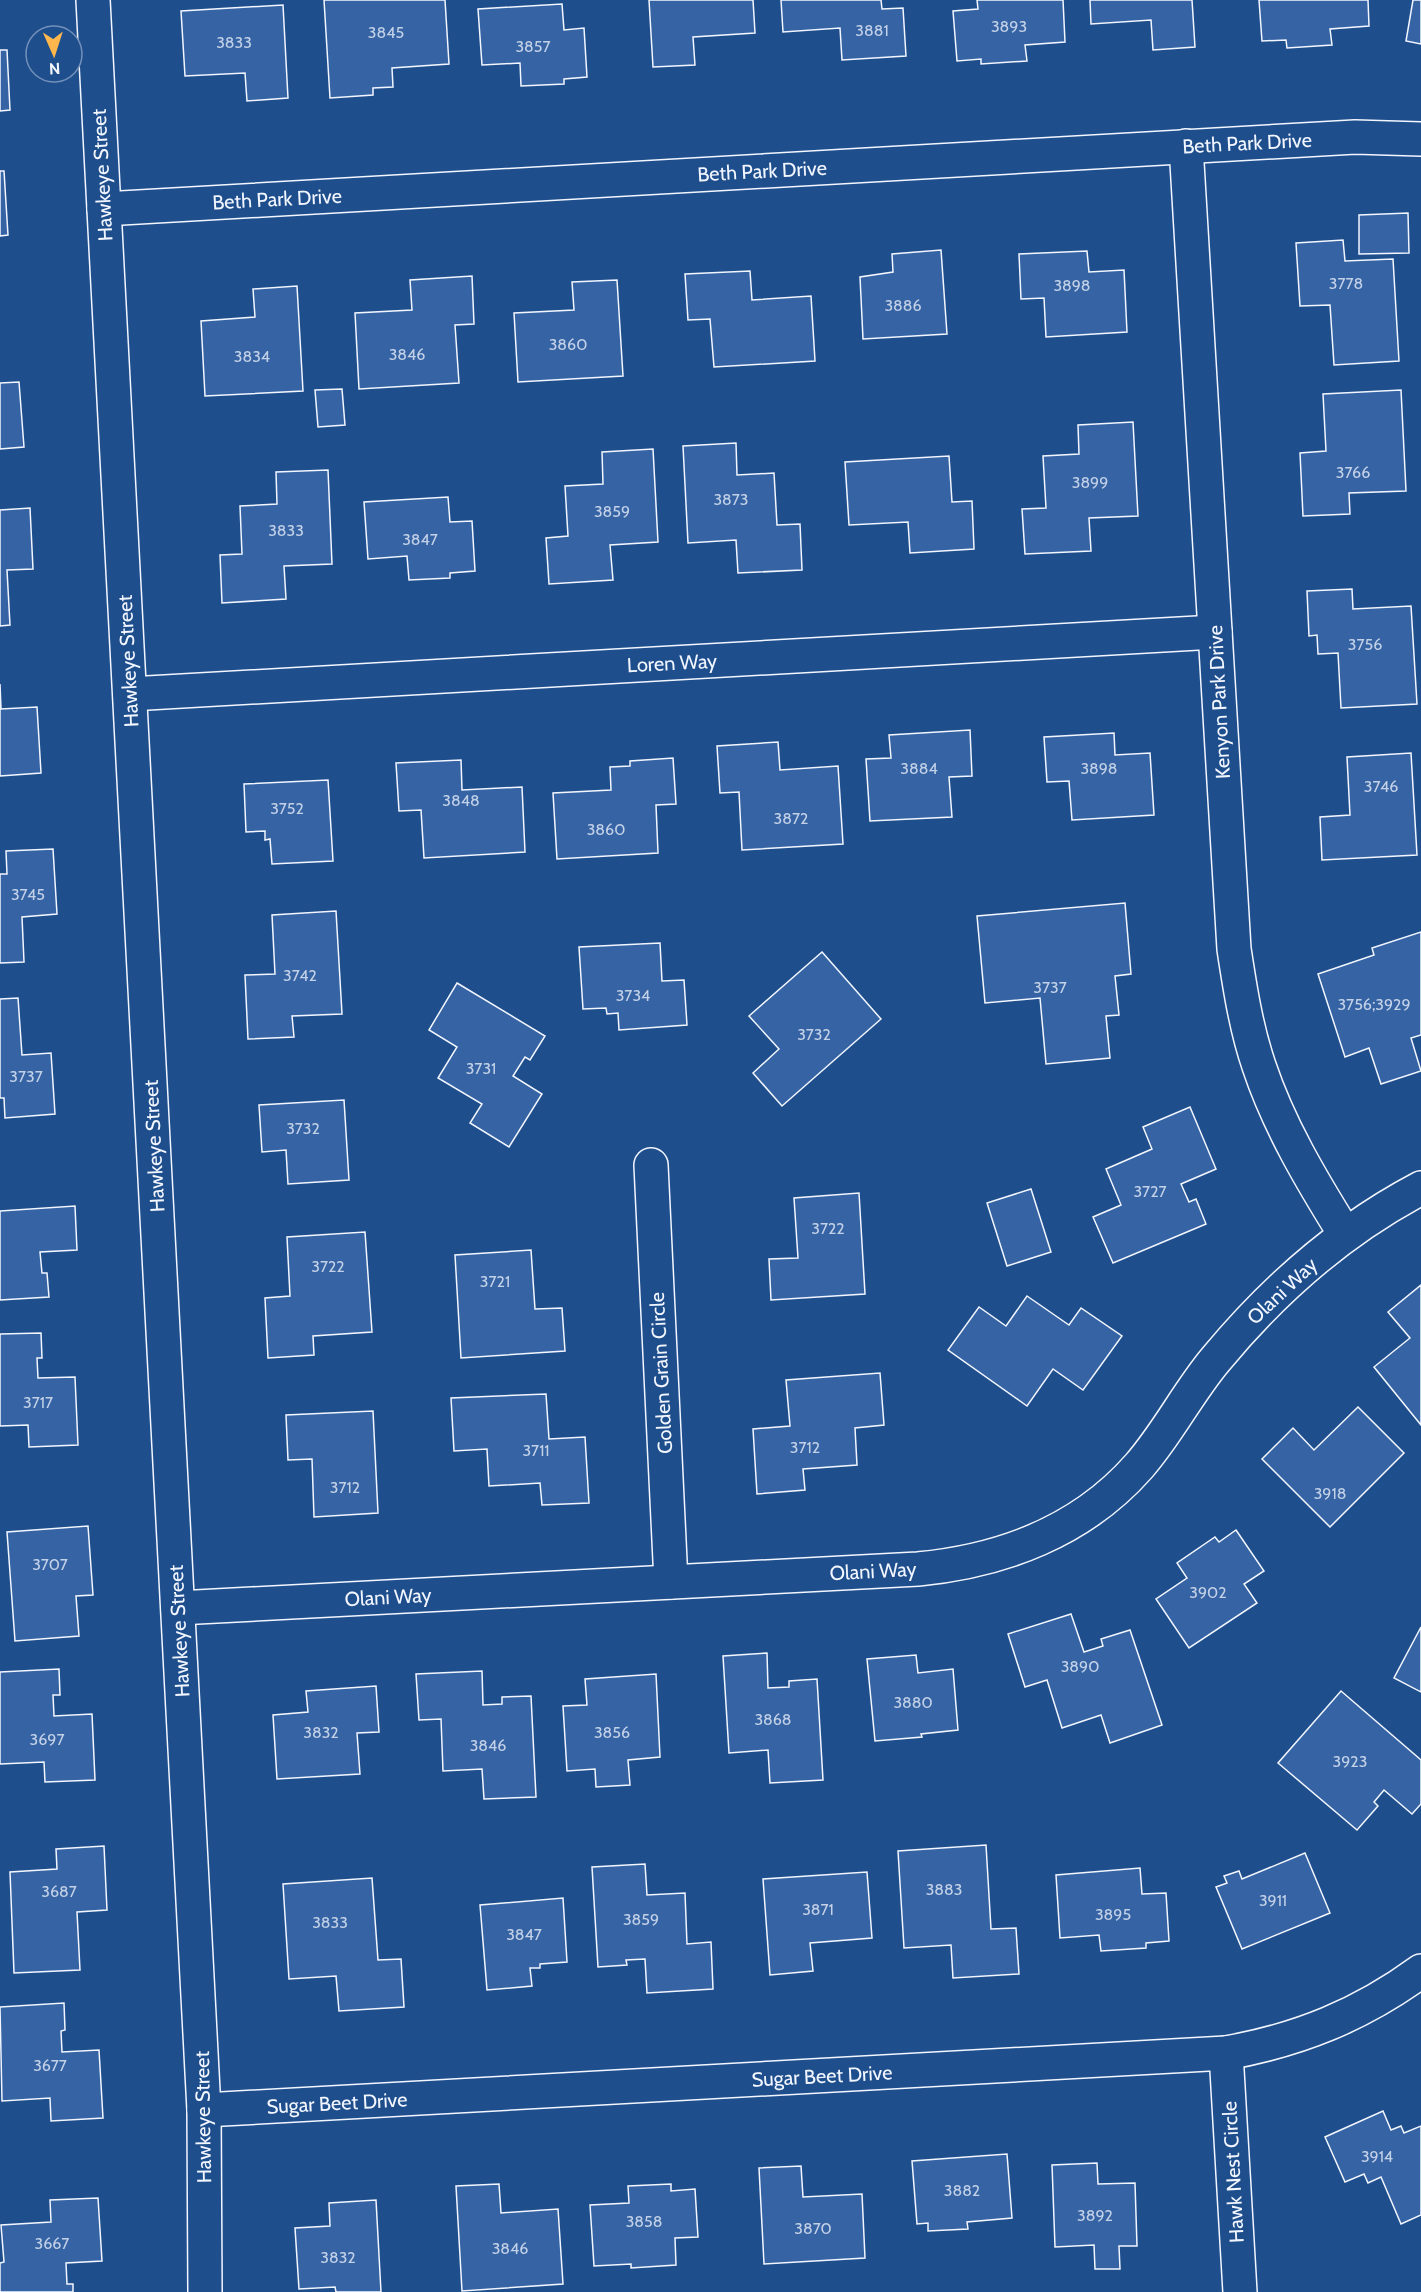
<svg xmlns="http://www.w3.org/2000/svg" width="1421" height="2292" font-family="Cabin,sans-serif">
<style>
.building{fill:#3563a3;stroke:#f2f6ff;stroke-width:1.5}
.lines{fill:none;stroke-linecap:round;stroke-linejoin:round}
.street-casing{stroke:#f2f6ff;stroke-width:36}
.street{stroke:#1f4e8c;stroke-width:33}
.labels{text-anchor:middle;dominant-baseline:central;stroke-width:4.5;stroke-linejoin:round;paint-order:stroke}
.number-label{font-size:16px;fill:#c3d1e8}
.street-label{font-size:20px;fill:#f2f6ff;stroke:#1f4e8c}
</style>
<rect width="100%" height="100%" fill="#1f4e8c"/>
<g class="building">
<polygon points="324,0 445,0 449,64 392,68 393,87 373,88 373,95 330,98"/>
<polygon points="649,0 753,0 755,33 693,37 695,65 653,67"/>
<polygon points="781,0 881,0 882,9 903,8 906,56 842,60 840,28 783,32"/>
<polygon points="977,0 1063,0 1065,42 1025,45 1027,61 981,64 981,59 957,61 953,11 978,9"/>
<polygon points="1090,0 1192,0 1195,47 1153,50 1151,20 1091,24"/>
<polygon points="1259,0 1368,0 1369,26 1330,29 1332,45 1287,48 1286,40 1262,41"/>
<polygon points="1413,0 1421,0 1421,44 1406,41"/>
<polygon points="562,4 564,30 584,28 587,77 564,79 564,84 521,86 520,63 482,65 478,9"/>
<polygon points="283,5 288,98 247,101 245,73 185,76 181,11"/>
<polygon points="0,50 7,50 10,110 0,111"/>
<polygon points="0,171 4,171 8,235 0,236"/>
<polygon points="1408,213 1409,253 1359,254 1359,215"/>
<polygon points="1343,240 1345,261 1393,259 1399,361 1334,365 1330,305 1300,306 1296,243"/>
<polygon points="941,250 947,334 863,339 860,277 893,272 892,254"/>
<polygon points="1087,251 1089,272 1124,270 1127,332 1046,337 1044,298 1021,299 1019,254"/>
<polygon points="750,271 752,300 811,296 815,361 714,367 710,319 688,320 685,274"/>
<polygon points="472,276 474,324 455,325 459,383 359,389 355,313 412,310 410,280"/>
<polygon points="617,280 623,376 518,382 514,313 574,310 572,282"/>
<polygon points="297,286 303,391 205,396 201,321 255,317 253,289"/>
<polygon points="19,382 24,447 0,449 0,383"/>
<polygon points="342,389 345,425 318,427 315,390"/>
<polygon points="1401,390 1406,491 1349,493 1350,514 1303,516 1300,453 1326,451 1323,394"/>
<polygon points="1133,422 1138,516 1089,518 1091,551 1025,554 1022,509 1046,508 1043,456 1079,454 1078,425"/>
<polygon points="736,443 737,475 774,473 777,525 800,524 802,570 738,573 736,540 688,543 683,446"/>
<polygon points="653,449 658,542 610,545 613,580 549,584 546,538 568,536 565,486 603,484 602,452"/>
<polygon points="949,456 952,502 972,501 974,549 910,553 908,522 849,525 845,462"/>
<polygon points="328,470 332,564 284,566 286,599 222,603 220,555 242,554 240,506 277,504 276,472"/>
<polygon points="448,497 450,522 472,521 475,571 450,573 450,578 409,580 407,556 368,559 364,502"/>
<polygon points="30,508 33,569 7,570 10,625 0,626 0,510"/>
<polygon points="1352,589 1353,609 1411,606 1417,704 1341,708 1338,653 1318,654 1317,635 1309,636 1307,591"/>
<polygon points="0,684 1,709 37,707 41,773 0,776"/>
<polygon points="970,730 972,776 949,777 952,817 870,821 866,759 891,758 889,735"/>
<polygon points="1114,733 1115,755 1150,753 1154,815 1072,820 1069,781 1047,782 1044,737"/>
<polygon points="778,742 780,770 838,766 843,844 742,850 739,792 720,793 717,746"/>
<polygon points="1411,753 1417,855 1322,860 1320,817 1350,815 1347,757"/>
<polygon points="673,758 676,804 656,805 658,853 557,859 553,793 611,790 610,767 630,766 630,761"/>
<polygon points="461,760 462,790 522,787 525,852 424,858 421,810 399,811 396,763"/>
<polygon points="328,780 333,861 272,864 270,839 265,840 265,831 246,832 244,784"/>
<polygon points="53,849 57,914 22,917 24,962 0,963 0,874 7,874 6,851"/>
<polygon points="1125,903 1131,974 1115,976 1119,1015 1106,1016 1110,1058 1046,1064 1040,998 985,1003 977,916"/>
<polygon points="336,911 342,1014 292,1016 294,1037 248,1039 245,975 275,974 272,915"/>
<polygon points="1421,932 1421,1035 1411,1038 1421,1071 1381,1084 1369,1048 1345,1057 1318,974 1374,955 1372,948"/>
<polygon points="660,943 662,981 684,980 687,1025 619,1030 618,1013 607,1014 606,1008 583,1009 579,947"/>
<polygon points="822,952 881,1019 782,1106 753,1073 779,1049 749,1016"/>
<polygon points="457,983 545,1036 530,1060 525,1057 513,1076 542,1094 509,1147 470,1123 482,1104 438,1078 457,1047 429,1030"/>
<polygon points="18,998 22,1055 51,1053 55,1114 5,1118 4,1098 0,1098 0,999"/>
<polygon points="344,1100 349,1180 288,1184 286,1150 262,1152 259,1105"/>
<polygon points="1190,1107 1216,1169 1181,1184 1189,1202 1196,1199 1206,1224 1113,1263 1093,1217 1121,1205 1106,1169 1152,1149 1143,1127"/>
<polygon points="1031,1189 1051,1252 1007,1266 987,1203"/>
<polygon points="859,1193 865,1294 771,1300 769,1259 798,1258 794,1198"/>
<polygon points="75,1206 77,1250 40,1252 42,1273 47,1273 49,1297 0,1300 0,1211"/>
<polygon points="365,1232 372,1332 313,1336 314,1355 268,1358 265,1298 290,1296 287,1237"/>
<polygon points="531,1250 535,1309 562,1308 565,1351 461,1358 455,1255"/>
<polygon points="1421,1285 1421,1425 1374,1367 1410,1338 1388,1312"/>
<polygon points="1027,1296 1069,1325 1081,1308 1122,1336 1083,1390 1053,1369 1027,1406 948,1350 979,1307 1006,1326"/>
<polygon points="41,1333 42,1358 37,1358 38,1378 75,1377 78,1445 29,1447 28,1425 0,1426 0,1334"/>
<polygon points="880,1373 884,1425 855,1428 857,1465 803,1469 805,1490 757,1494 753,1429 790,1426 786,1380"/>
<polygon points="546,1394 549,1439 585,1437 589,1503 542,1505 540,1483 489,1486 487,1449 454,1451 451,1398"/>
<polygon points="1358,1407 1404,1453 1330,1527 1262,1459 1293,1428 1314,1450"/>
<polygon points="373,1411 378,1513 314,1517 312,1459 288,1460 286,1415"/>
<polygon points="88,1526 93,1595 76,1596 79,1636 15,1641 7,1532"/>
<polygon points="1236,1530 1264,1571 1244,1584 1257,1603 1189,1648 1156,1599 1187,1578 1177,1563 1215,1537 1219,1542"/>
<polygon points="1071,1614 1084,1652 1103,1646 1101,1639 1130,1630 1162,1725 1110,1743 1101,1715 1062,1728 1047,1680 1025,1687 1008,1634"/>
<polygon points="1421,1627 1421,1692 1394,1678"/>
<polygon points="767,1653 768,1688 789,1687 789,1681 817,1679 823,1780 770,1783 768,1750 729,1753 723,1656"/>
<polygon points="916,1655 918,1673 953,1669 958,1730 921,1734 922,1737 875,1741 867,1659"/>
<polygon points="59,1669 60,1695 53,1695 54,1716 92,1714 95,1780 45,1782 44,1762 0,1764 0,1672"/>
<polygon points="482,1671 483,1705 502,1704 502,1697 531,1696 536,1797 484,1799 482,1769 443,1771 441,1719 419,1720 416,1674"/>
<polygon points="656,1674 660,1757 628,1760 630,1785 596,1787 595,1769 567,1771 563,1706 587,1705 585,1679"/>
<polygon points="376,1686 379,1732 357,1733 360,1774 277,1779 273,1715 308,1712 306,1691"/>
<polygon points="1341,1691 1421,1760 1421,1804 1412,1814 1384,1790 1374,1802 1378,1806 1357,1830 1278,1763"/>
<polygon points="986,1845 991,1929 1016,1928 1019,1974 953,1978 951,1945 904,1948 898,1851"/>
<polygon points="104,1846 107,1910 77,1912 80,1970 14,1973 10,1872 57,1869 56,1849"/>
<polygon points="1305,1853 1330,1913 1242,1949 1216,1887 1227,1883 1224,1876 1239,1871 1242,1879"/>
<polygon points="645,1864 647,1895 685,1893 687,1944 711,1942 713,1989 647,1993 645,1959 626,1960 627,1965 598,1967 592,1867"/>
<polygon points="1140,1868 1142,1894 1166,1893 1169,1941 1146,1943 1146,1948 1101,1951 1099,1935 1060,1938 1056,1875"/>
<polygon points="867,1872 872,1938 810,1943 813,1971 770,1975 763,1879"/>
<polygon points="372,1878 378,1960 401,1959 404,2007 339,2011 336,1976 289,1979 283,1884"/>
<polygon points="563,1898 567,1962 540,1964 540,1968 530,1968 532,1986 487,1990 480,1905"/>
<polygon points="64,2003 65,2030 61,2031 62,2052 99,2050 103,2118 51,2121 50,2098 2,2101 0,2007"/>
<polygon points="1383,2111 1391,2130 1401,2126 1404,2133 1421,2126 1421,2215 1401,2224 1381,2177 1368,2183 1364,2174 1345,2182 1325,2137"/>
<polygon points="1007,2154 1012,2218 967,2222 968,2229 928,2231 928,2223 917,2224 912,2161"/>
<polygon points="1097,2163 1098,2184 1135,2183 1137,2246 1119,2246 1120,2269 1095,2269 1094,2245 1055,2247 1052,2165"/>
<polygon points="801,2166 803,2197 862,2194 865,2258 764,2264 759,2168"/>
<polygon points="499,2184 501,2213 558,2209 563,2284 462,2291 456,2186"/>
<polygon points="671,2184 671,2191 695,2189 698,2237 675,2238 676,2265 631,2268 631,2264 594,2266 590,2205 629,2203 628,2186"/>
<polygon points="98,2198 102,2261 66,2263 67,2284 73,2284 73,2292 0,2292 0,2263 4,2262 1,2225 51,2222 50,2200"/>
<polygon points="376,2200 381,2292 336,2292 335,2287 299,2289 295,2228 330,2226 329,2203"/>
</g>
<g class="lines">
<g class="street-casing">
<g id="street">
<polyline points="93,0 204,2110 205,2292"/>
<path d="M1186,146L1234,949C1240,988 1246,1028 1259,1066C1279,1126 1312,1181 1345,1234"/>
<polyline points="104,209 1355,137 1421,139"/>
<polyline points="130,694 1215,632"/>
<polyline points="651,1165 671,1582"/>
<path d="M178,1608L918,1569C1002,1561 1082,1531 1139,1466C1168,1433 1188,1392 1216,1359C1274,1289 1341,1230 1421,1188"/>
<polyline points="1226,2053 1240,2292"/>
<path d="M204,2110L1226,2053C1299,2040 1361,2015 1421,1971"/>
</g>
</g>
<use href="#street" class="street"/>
</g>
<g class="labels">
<g class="number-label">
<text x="1009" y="26">3893</text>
<text x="872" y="30">3881</text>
<text x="386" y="32">3845</text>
<text x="234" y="42">3833</text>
<text x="533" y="46">3857</text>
<text x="1346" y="283">3778</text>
<text x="1072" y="285">3898</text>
<text x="903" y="305">3886</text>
<text x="568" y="344">3860</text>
<text x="407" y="354">3846</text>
<text x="252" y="356">3834</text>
<text x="1353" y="472">3766</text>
<text x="1090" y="482">3899</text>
<text x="731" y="499">3873</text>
<text x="612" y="511">3859</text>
<text x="286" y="530">3833</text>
<text x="420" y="539">3847</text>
<text x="1365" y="644">3756</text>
<text x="919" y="768">3884</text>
<text x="1099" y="768">3898</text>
<text x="1381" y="786">3746</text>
<text x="461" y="800">3848</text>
<text x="287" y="808">3752</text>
<text x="791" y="818">3872</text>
<text x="606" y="829">3860</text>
<text x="28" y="894">3745</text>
<text x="300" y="975">3742</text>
<text x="1050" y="987">3737</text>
<text x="633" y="995">3734</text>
<text x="1374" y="1004">3756;3929</text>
<text x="814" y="1034">3732</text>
<text x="481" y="1068">3731</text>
<text x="26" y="1076">3737</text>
<text x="303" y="1128">3732</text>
<text x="1150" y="1191">3727</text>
<text x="828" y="1228">3722</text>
<text x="328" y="1266">3722</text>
<text x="495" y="1281">3721</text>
<text x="38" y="1402">3717</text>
<text x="805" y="1447">3712</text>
<text x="536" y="1450">3711</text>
<text x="345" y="1487">3712</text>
<text x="1330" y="1493">3918</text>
<text x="50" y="1564">3707</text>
<text x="1208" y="1592">3902</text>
<text x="1080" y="1666">3890</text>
<text x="913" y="1702">3880</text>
<text x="773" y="1719">3868</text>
<text x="321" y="1732">3832</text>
<text x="612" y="1732">3856</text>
<text x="47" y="1739">3697</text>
<text x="488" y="1745">3846</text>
<text x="1350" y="1761">3923</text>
<text x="944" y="1889">3883</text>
<text x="59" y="1891">3687</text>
<text x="1273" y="1900">3911</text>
<text x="818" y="1909">3871</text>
<text x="1113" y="1914">3895</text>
<text x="641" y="1919">3859</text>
<text x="330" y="1922">3833</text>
<text x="524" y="1934">3847</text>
<text x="50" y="2065">3677</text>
<text x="1377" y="2156">3914</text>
<text x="962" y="2190">3882</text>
<text x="1095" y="2215">3892</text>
<text x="644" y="2221">3858</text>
<text x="813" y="2228">3870</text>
<text x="52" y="2243">3667</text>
<text x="510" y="2248">3846</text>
<text x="338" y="2257">3832</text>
</g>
<g class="street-label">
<text transform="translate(1247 143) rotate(-3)">Beth Park Drive</text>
<text transform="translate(762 171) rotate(-3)">Beth Park Drive</text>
<text transform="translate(102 175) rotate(-93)">Hawkeye Street</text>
<text transform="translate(277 199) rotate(-3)">Beth Park Drive</text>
<text transform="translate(128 661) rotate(-93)">Hawkeye Street</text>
<text transform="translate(672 663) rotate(-3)">Loren Way</text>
<text transform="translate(1219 702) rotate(-93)">Kenyon Park Drive</text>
<text transform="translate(154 1146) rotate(-93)">Hawkeye Street</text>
<text transform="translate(1282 1291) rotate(-43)">Olani Way</text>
<text transform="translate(661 1373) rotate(-93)">Golden Grain Circle</text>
<text transform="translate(873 1571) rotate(-3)">Olani Way</text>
<text transform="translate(388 1597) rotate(-3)">Olani Way</text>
<text transform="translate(179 1631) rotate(-93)">Hawkeye Street</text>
<text transform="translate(822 2076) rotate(-3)">Sugar Beet Drive</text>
<text transform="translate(337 2103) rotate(-3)">Sugar Beet Drive</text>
<text transform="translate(203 2117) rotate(-91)">Hawkeye Street</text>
<text transform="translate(1233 2172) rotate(-93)">Hawk Nest Circle</text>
</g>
</g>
<g transform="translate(54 54) rotate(177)"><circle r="28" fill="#1f4e8c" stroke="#7391ba" stroke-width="1.5"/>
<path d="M0-4.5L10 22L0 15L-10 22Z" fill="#ffb74d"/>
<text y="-9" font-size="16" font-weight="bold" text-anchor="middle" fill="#f2f6ff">N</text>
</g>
</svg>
